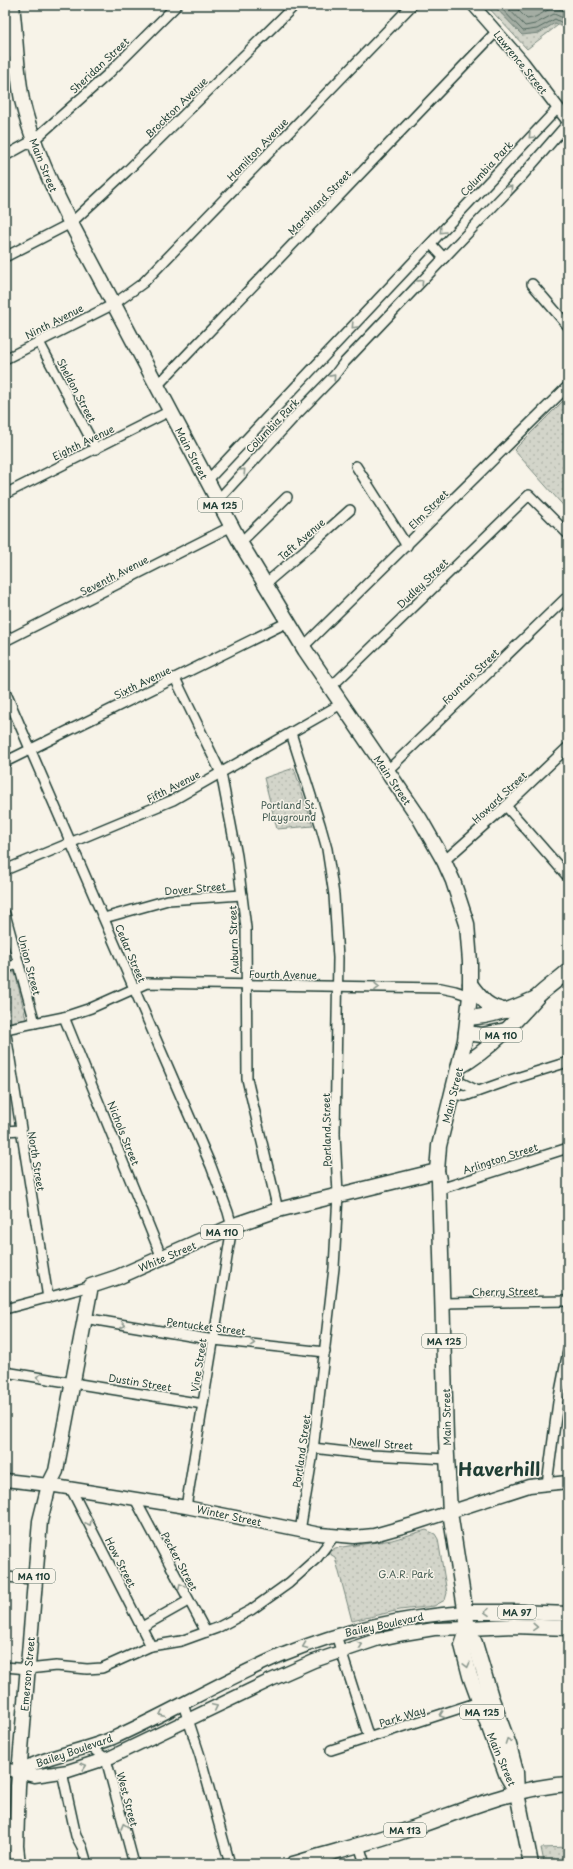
<svg xmlns="http://www.w3.org/2000/svg" width="573" height="1869" font-family="'Playpen Sans',sans-serif">
<style>
.park{fill:url(#park-dots);stroke:#79897f}
.water{fill:#a4ada3;stroke:#6f8077}
.lines{fill:none;stroke-linecap:round;stroke-linejoin:round}
.shore{stroke:#546a60;stroke-width:1}
.minor-casing{stroke:#1f3d34;stroke-width:12}
.tertiary-casing{stroke:#1f3d34;stroke-width:14}
.secondary-casing{stroke:#1f3d34;stroke-width:15}
.primary-casing{stroke:#1f3d34;stroke-width:17}
.minor{stroke:#f7f3e8;stroke-width:9}
.tertiary{stroke:#f7f3e8;stroke-width:11}
.secondary{stroke:#f7f3e8;stroke-width:12}
.primary{stroke:#f7f3e8;stroke-width:14}
.oneway{stroke:#8b988e}
.labels{text-anchor:middle;dominant-baseline:central;stroke-width:3;stroke-linejoin:round;paint-order:stroke}
.shield{fill:#f7f3e8;stroke:#60746a;stroke-width:1}
.shield-label{font-size:9px;font-weight:bold;fill:#1f3d34}
.street-label{font-size:10px;fill:#1f3d34;stroke:#f7f3e8}
.park-label{font-size:10px;fill:#435b52;stroke:#f7f3e8}
.town-label{font-size:18px;font-weight:bold;fill:#1f3d34;stroke:#f7f3e8}
</style>
<defs>
<pattern id="park-dots" width="8" height="8" patternUnits="userSpaceOnUse"><rect width="8" height="8" fill="#d3d5ca"/><path d="M2 2h.1M6 6h.1" fill="none" stroke="#b5b8ae" stroke-width="1.8" stroke-linecap="round"/></pattern>
</defs>
<rect width="100%" height="100%" fill="#f7f3e8"/>
<filter id="ink" filterUnits="userSpaceOnUse"><feTurbulence type="fractalNoise" baseFrequency=".025" numOctaves="2"/><feDisplacementMap in="SourceGraphic" scale="8" xChannelSelector="R" yChannelSelector="G"/><feConvolveMatrix kernelMatrix="1 2 1 2 8 2 1 2 1" color-interpolation-filters="sRGB"/></filter>
<g filter="url(#ink)">
<g class="park">
<polygon points="486,5 568,5 566,19 527,49"/>
<polygon points="568,396 568,511 514,450"/>
<polygon points="294,768 313,826 277,829 264,778"/>
<polygon points="15,972 26,1019 11,1022 5,994 5,975"/>
<polygon points="426,1530 435,1534 438,1539 447,1593 445,1600 434,1606 400,1610 352,1621 335,1557 328,1553 335,1548 392,1540"/>
<polygon points="568,1847 568,1860 544,1862 541,1848"/>
</g>
<polygon class="water" points="493,5 568,5 568,30 555,23 539,33 522,35"/>
<g class="lines">
<g class="shore">
<polyline points="498,5 523,31 537,29 555,19 568,26"/>
<polyline points="505,5 525,26 535,24 554,14 568,20"/>
<path d="M513,5L527,19C545,17 548,1 568,13"/>
</g>
<g class="minor-casing">
<g id="minor">
<polyline points="5,53 16,52"/>
<polyline points="5,156 34,140 107,75 177,5"/>
<polyline points="431,244 444,258"/>
<polyline points="5,257 71,223 127,171 295,5"/>
<polyline points="532,284 568,326"/>
<polyline points="39,342 96,449"/>
<polyline points="5,359 114,304 143,283 412,5"/>
<polyline points="157,386 496,32"/>
<polyline points="356,466 407,546"/>
<polyline points="207,481 558,108"/>
<polyline points="5,494 170,411"/>
<polyline points="217,501 298,413 334,376 343,364 522,176 568,123"/>
<polyline points="241,542 287,497"/>
<polyline points="265,584 312,544 350,510"/>
<polyline points="5,641 232,526"/>
<polyline points="303,647 568,386"/>
<polyline points="175,678 221,773 237,856 246,928 247,1079 278,1210"/>
<polyline points="330,688 529,495 568,534"/>
<polyline points="5,691 211,1166 228,1212 232,1227 186,1507"/>
<polyline points="291,733 320,824 327,849 334,895 338,958 335,1134 338,1194 334,1268 312,1459 300,1531"/>
<polyline points="5,762 288,622"/>
<polyline points="387,771 568,596"/>
<polyline points="506,806 568,877"/>
<polyline points="444,861 506,806 568,747"/>
<polyline points="5,870 173,800 341,704"/>
<polyline points="5,914 35,1023"/>
<polyline points="104,918 168,900 242,895"/>
<polyline points="5,968 18,964"/>
<polyline points="64,1017 162,1258"/>
<polyline points="5,1028 48,1298"/>
<polyline points="5,1029 64,1017 91,1008 147,983 441,988 455,991 470,996"/>
<polyline points="456,1080 478,1091"/>
<polyline points="452,1094 465,1096 510,1080 568,1062"/>
<polyline points="5,1131 21,1130"/>
<polyline points="440,1189 568,1148"/>
<polyline points="443,1303 568,1301"/>
<polyline points="5,1309 91,1286"/>
<polyline points="84,1318 214,1340 325,1352"/>
<polyline points="5,1372 203,1404"/>
<polyline points="313,1448 372,1455 447,1459"/>
<polyline points="547,1484 558,1402 568,1351"/>
<polyline points="71,1489 151,1646"/>
<polyline points="135,1499 206,1632"/>
<polyline points="5,1577 34,1579"/>
<polyline points="142,1627 188,1601"/>
<polyline points="336,1635 369,1738"/>
<polyline points="5,1667 28,1669 56,1666 87,1669 102,1668 151,1646 181,1641 217,1628 251,1610 289,1583 317,1558 334,1536"/>
<polyline points="183,1704 200,1756 230,1864"/>
<polyline points="90,1746 106,1759 134,1864"/>
<polyline points="331,1750 479,1702"/>
<polyline points="62,1772 76,1836 82,1847 87,1864"/>
<polyline points="359,1845 365,1864"/>
</g>
</g>
<g class="tertiary-casing">
<polyline id="tertiary" points="473,5 523,62 568,121"/>
</g>
<g class="secondary-casing">
<g id="secondary">
<polyline points="5,1480 49,1485 186,1507 320,1534 354,1537 374,1535 413,1524 529,1486 568,1482"/>
<polyline points="5,1769 34,1776 68,1771 111,1757 271,1680 314,1661 376,1640 404,1634 434,1629 468,1628"/>
<path d="M19,1771C48,1755 82,1751 113,1738C171,1712 225,1679 284,1654C343,1630 402,1616 466,1612"/>
</g>
</g>
<g class="primary-casing">
<g id="primary">
<path d="M12,5C16,37 16,68 22,100C31,140 48,178 66,214L241,544L305,650L420,819L444,861L453,881L467,924L470,962V996L465,1040L439,1146L437,1171L439,1180L446,1438L450,1512L468,1628L475,1643L491,1697L509,1745L516,1772L517,1793L531,1864"/>
<path d="M470,984C482,1000 487,1007 507,1011"/>
<path d="M468,1018C494,1016 511,1009 534,999"/>
<polyline points="466,1033 482,1035 506,1030"/>
<path d="M459,1067C490,1050 514,1023 537,997C546,988 558,980 568,971"/>
<polyline points="466,1612 518,1612 568,1614"/>
<polyline points="468,1628 462,1645 470,1676 507,1776 517,1793"/>
<polyline points="468,1628 514,1626 568,1628"/>
<polyline points="18,1864 16,1846 18,1786 40,1521 49,1485 56,1471 91,1286 118,1277 240,1223 278,1210 437,1171"/>
<path d="M293,1864C329,1853 365,1844 401,1832C456,1814 510,1788 568,1784"/>
</g>
</g>
<use href="#minor" class="minor"/>
<use href="#tertiary" class="tertiary"/>
<use href="#secondary" class="secondary"/>
<use href="#primary" class="primary"/>
</g>
<defs><path id="oneway-chevron" d="M-2-3.5L2.5 0L-2 3.5" fill="none" stroke-width="1.6" stroke-linecap="round" stroke-linejoin="round"/></defs>
<g class="oneway">
<use href="#oneway-chevron" transform="translate(531 136) rotate(134)"/>
<use href="#oneway-chevron" transform="translate(510 188) rotate(-47)"/>
<use href="#oneway-chevron" transform="translate(442 231) rotate(133)"/>
<use href="#oneway-chevron" transform="translate(421 282) rotate(-47)"/>
<use href="#oneway-chevron" transform="translate(354 326) rotate(133)"/>
<use href="#oneway-chevron" transform="translate(333 377) rotate(-48)"/>
<use href="#oneway-chevron" transform="translate(243 471) rotate(-47)"/>
<use href="#oneway-chevron" transform="translate(377 987) rotate(1)"/>
<use href="#oneway-chevron" transform="translate(123 1325) rotate(10)"/>
<use href="#oneway-chevron" transform="translate(252 1343) rotate(5)"/>
<use href="#oneway-chevron" transform="translate(39 1377) rotate(-171)"/>
<use href="#oneway-chevron" transform="translate(89 1523) rotate(63)"/>
<use href="#oneway-chevron" transform="translate(181 1586) rotate(-118)"/>
<use href="#oneway-chevron" transform="translate(487 1612) rotate(179)"/>
<use href="#oneway-chevron" transform="translate(535 1627) rotate(3)"/>
<use href="#oneway-chevron" transform="translate(360 1645) rotate(-19)"/>
<use href="#oneway-chevron" transform="translate(305 1646) rotate(159)"/>
<use href="#oneway-chevron" transform="translate(467 1665) rotate(76)"/>
<use href="#oneway-chevron" transform="translate(215 1707) rotate(-25)"/>
<use href="#oneway-chevron" transform="translate(162 1714) rotate(154)"/>
<use href="#oneway-chevron" transform="translate(442 1715) rotate(161)"/>
<use href="#oneway-chevron" transform="translate(508 1741) rotate(-110)"/>
<use href="#oneway-chevron" transform="translate(84 1766) rotate(-18)"/>
<use href="#oneway-chevron" transform="translate(124 1826) rotate(-106)"/>
</g>
</g>
<g class="labels">
<g class="shield">
<rect x="198" y="498" width="44" height="14" rx="3"/>
<rect x="480" y="1028" width="42" height="14" rx="3"/>
<rect x="201" y="1225" width="42" height="14" rx="3"/>
<rect x="422" y="1334" width="44" height="14" rx="3"/>
<rect x="13" y="1569" width="42" height="14" rx="3"/>
<rect x="498" y="1605" width="38" height="14" rx="3"/>
<rect x="460" y="1705" width="44" height="14" rx="3"/>
<rect x="384" y="1823" width="42" height="14" rx="3"/>
</g>
<g class="shield-label">
<text x="220" y="505">MA 125</text>
<text x="501" y="1035">MA 110</text>
<text x="222" y="1232">MA 110</text>
<text x="444" y="1341">MA 125</text>
<text x="34" y="1576">MA 110</text>
<text x="517" y="1612">MA 97</text>
<text x="482" y="1712">MA 125</text>
<text x="405" y="1830">MA 113</text>
</g>
<g class="street-label">
<text transform="translate(521 62) rotate(51)">Lawrence Street</text>
<text transform="translate(99 65) rotate(-43)">Sheridan Street</text>
<text transform="translate(176 107) rotate(-44)">Brockton Avenue</text>
<text transform="translate(257 149) rotate(-46)">Hamilton Avenue</text>
<text transform="translate(44 165) rotate(68)">Main Street</text>
<text transform="translate(486 168) rotate(-47)">Columbia Park</text>
<text transform="translate(319 202) rotate(-46)">Marshland Street</text>
<text transform="translate(54 321) rotate(-27)">Ninth Avenue</text>
<text transform="translate(77 390) rotate(62)">Sheldon Street</text>
<text transform="translate(272 425) rotate(-46)">Columbia Park</text>
<text transform="translate(83 442) rotate(-26)">Eighth Avenue</text>
<text transform="translate(192 453) rotate(62)">Main Street</text>
<text transform="translate(428 509) rotate(-45)">Elm Street</text>
<text transform="translate(301 539) rotate(-41)">Taft Avenue</text>
<text transform="translate(114 575) rotate(-27)">Seventh Avenue</text>
<text transform="translate(422 583) rotate(-44)">Dudley Street</text>
<text transform="translate(470 676) rotate(-44)">Fountain Street</text>
<text transform="translate(142 682) rotate(-26)">Sixth Avenue</text>
<text transform="translate(393 780) rotate(56)">Main Street</text>
<text transform="translate(173 786) rotate(-27)">Fifth Avenue</text>
<text transform="translate(499 797) rotate(-43)">Howard Street</text>
<text transform="translate(195 888) rotate(-5)">Dover Street</text>
<text transform="translate(233 940) rotate(-92)">Auburn Street</text>
<text transform="translate(131 953) rotate(67)">Cedar Street</text>
<text transform="translate(30 965) rotate(75)">Union Street</text>
<text transform="translate(283 974) rotate(1)">Fourth Avenue</text>
<text transform="translate(452 1095) rotate(-76)">Main Street</text>
<text transform="translate(326 1130) rotate(-91)">Portland Street</text>
<text transform="translate(124 1133) rotate(68)">Nichols Street</text>
<text transform="translate(500 1158) rotate(-18)">Arlington Street</text>
<text transform="translate(37 1161) rotate(81)">North Street</text>
<text transform="translate(167 1256) rotate(-23)">White Street</text>
<text transform="translate(505 1291) rotate(-1)">Cherry Street</text>
<text transform="translate(206 1326) rotate(7)">Pentucket Street</text>
<text transform="translate(198 1365) rotate(-81)">Vine Street</text>
<text transform="translate(140 1382) rotate(9)">Dustin Street</text>
<text transform="translate(446 1417) rotate(-91)">Main Street</text>
<text transform="translate(381 1443) rotate(4)">Newell Street</text>
<text transform="translate(301 1451) rotate(-82)">Portland Street</text>
<text transform="translate(229 1515) rotate(12)">Winter Street</text>
<text transform="translate(180 1561) rotate(62)">Pecker Street</text>
<text transform="translate(121 1562) rotate(63)">How Street</text>
<text transform="translate(384 1624) rotate(-12)">Bailey Boulevard</text>
<text transform="translate(27 1674) rotate(-85)">Emerson Street</text>
<text transform="translate(402 1716) rotate(-17)">Park Way</text>
<text transform="translate(74 1750) rotate(-19)">Bailey Boulevard</text>
<text transform="translate(502 1759) rotate(67)">Main Street</text>
<text transform="translate(128 1799) rotate(75)">West Street</text>
</g>
<g class="park-label">
<text x="289" y="804">Portland St.<tspan x="289" dy="12">Playground</tspan></text>
<text x="406" y="1573">G.A.R. Park</text>
</g>
<g class="town-label">
<text x="499" y="1468">Haverhill</text>
</g>
</g>
<rect width="573" height="1869" fill="none" stroke="#f7f3e8" stroke-width="20"/>
<rect x="10" y="10" width="553" height="1849" fill="none" stroke="#1f3d34" stroke-width="1.5" filter="url(#ink)"/>
</svg>
